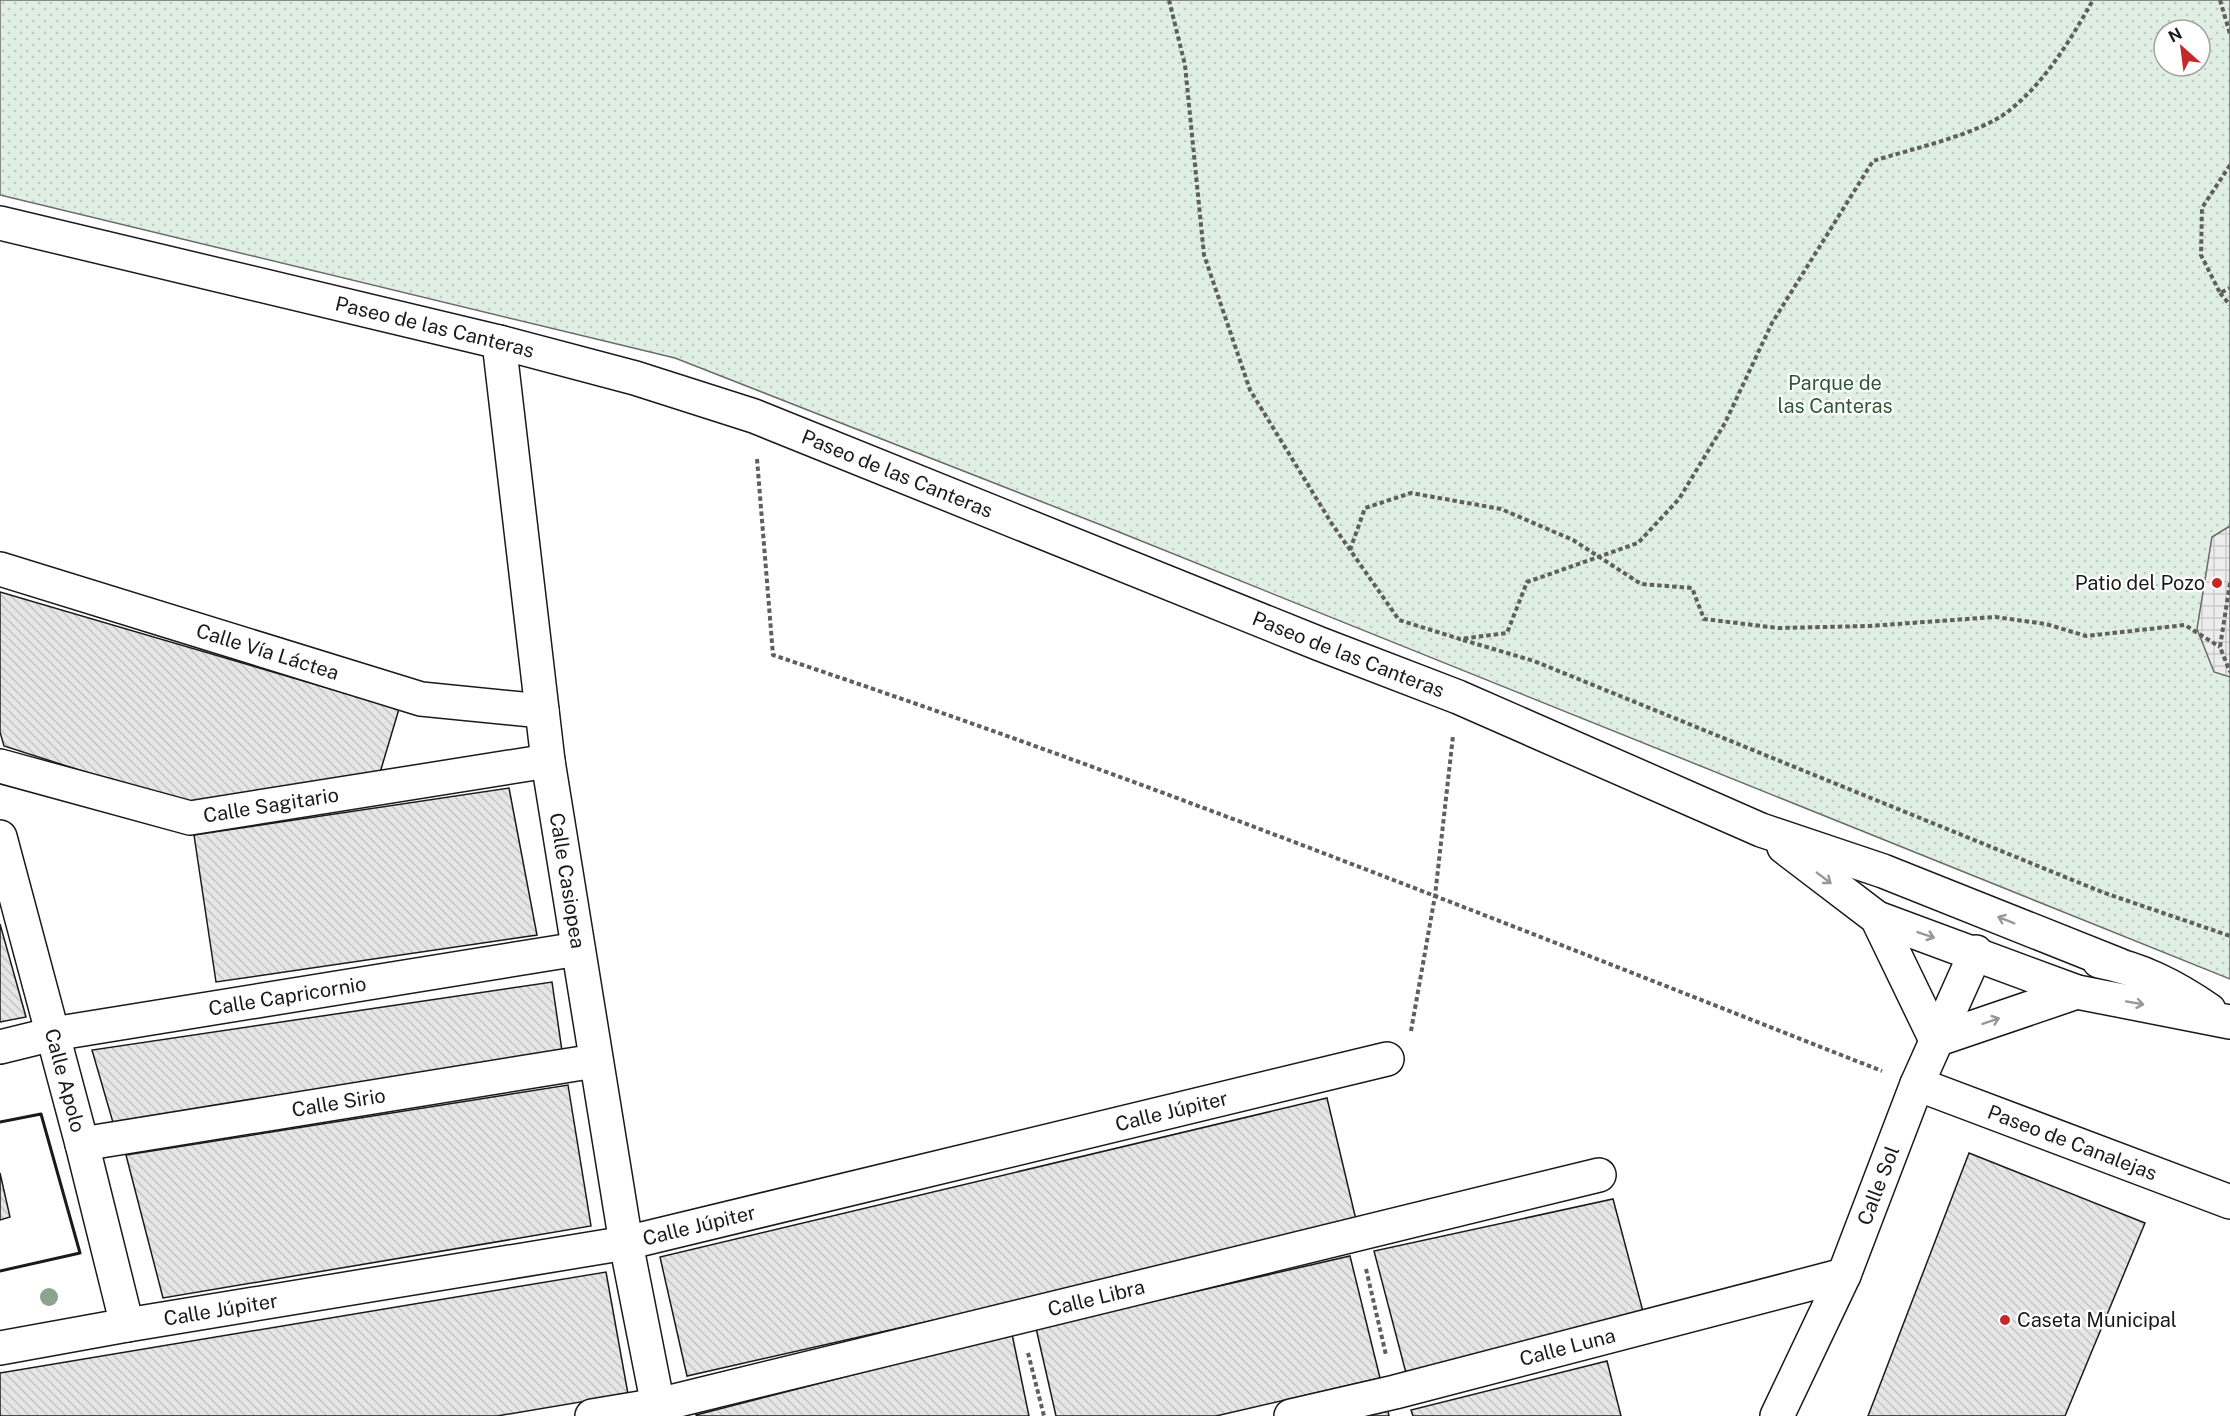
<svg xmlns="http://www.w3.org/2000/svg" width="2230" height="1416" font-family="'Public Sans',sans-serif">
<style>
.park{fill:url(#park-dots);stroke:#6a6a6a;stroke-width:1.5;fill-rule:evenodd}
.plaza{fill:url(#plaza-grid);stroke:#6a6a6a;stroke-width:1.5}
.building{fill:url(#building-back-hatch);stroke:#1a1a1a;stroke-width:1.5}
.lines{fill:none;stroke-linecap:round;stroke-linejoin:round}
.street-casing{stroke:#1a1a1a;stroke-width:36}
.secondary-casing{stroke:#1a1a1a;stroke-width:36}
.path{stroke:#5f5f5f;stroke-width:4;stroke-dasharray:4.5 3;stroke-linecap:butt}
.street{stroke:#fff;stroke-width:33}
.secondary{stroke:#fff;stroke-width:33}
.wall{stroke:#1a1a1a;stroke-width:3}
.tree{fill:#8aa48f}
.oneway{stroke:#989898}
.poi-dot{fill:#c62828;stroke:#fff;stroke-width:2}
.labels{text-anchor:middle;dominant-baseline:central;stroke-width:4.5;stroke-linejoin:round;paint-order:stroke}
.street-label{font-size:20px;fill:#1a1a1a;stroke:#fff}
.park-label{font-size:20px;fill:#2b5a34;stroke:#fff}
.poi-label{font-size:20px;fill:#1a1a1a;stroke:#fff;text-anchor:end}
</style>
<defs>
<pattern id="park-dots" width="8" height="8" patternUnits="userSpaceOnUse" patternTransform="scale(1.5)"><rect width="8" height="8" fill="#e0efe3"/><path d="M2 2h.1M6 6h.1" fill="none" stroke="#c0ccc2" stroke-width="1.8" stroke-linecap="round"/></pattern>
<pattern id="plaza-grid" width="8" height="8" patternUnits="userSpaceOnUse" patternTransform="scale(1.5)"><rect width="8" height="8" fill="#ededed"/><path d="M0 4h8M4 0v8" fill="none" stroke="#cbcbcb"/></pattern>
<pattern id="building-back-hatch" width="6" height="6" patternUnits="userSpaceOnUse" patternTransform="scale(1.5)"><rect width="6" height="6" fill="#e6e6e6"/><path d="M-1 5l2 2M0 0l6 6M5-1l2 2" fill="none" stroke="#c5c5c5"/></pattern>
</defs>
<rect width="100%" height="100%" fill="#fff"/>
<path class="park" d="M0,0H2230V979L1119,532L675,358L0,195ZM2164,30H2200V66H2164Z"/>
<polygon class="plaza" points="2230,526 2230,677 2214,672 2197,629 2212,537"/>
<g class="building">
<polygon points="0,592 399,709 379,776 195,807 4,746 0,732"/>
<polygon points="509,788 537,935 216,982 194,835"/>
<polygon points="0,924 26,1017 0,1022"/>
<polygon points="552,982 562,1051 114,1126 92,1050"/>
<polygon points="568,1085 591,1226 163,1298 126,1155"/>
<polygon points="1327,1098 1357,1224 687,1376 660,1257"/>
<polygon points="1969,1153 2145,1223 2065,1416 1868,1416"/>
<polygon points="0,1173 10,1217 0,1220"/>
<polygon points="1613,1199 1645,1319 1406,1373 1374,1251"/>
<polygon points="1350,1256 1380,1378 1216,1416 1056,1416 1036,1328"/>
<polygon points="606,1272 628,1394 497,1416 0,1416 0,1373"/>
<polygon points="1012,1334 1029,1416 697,1416 696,1415"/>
<polygon points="1607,1361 1621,1416 1413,1416 1411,1410"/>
<polygon points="1388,1411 1389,1416 1366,1416"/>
</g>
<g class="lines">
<g class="street-casing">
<g id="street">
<path id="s1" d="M499,342L548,761L626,1243L660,1416"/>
<path id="s2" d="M0,569L421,699L542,711"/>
<path id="s3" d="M0,766L190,818L548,761"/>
<path id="s4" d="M0,837L82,1144L127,1325"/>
<path id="s5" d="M0,1047L53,1034L578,949"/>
<path id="s6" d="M1917,1084L2230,1202"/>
<path id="s7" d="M82,1144L595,1061"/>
<path id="s8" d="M0,1348L127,1325L626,1243L1387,1059"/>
<path id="s9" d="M592,1416L658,1405L1599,1175"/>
<path id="s10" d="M1291,1416L1395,1392L1844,1275"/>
</g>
</g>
<g class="secondary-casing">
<g id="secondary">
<path id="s11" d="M0,223L499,342L635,378L754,416L1320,644L1458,697L1761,830L1883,871L2119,965"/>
<polyline points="1784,847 1877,918 1936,1040 2077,992"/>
<polyline points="1877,918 2077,992 2230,1022"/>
<path d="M2099,961C2141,969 2174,986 2209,1010"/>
<path id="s12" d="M1777,1416L1844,1275L1917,1084L1976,952"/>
</g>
</g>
<g class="path">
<path d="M1169,0L1185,65L1204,255L1250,390L1332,524L1399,620L1460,639L1507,633L1527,582L1638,543L1679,499L1725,423L1772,323L1873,161C1911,149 1981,134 2010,110C2046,81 2071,39 2093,0"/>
<polyline points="2220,0 2230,34"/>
<polyline points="2230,165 2202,208 2201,255 2220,293 2230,288"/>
<polyline points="2220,293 2230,305"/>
<path d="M757,459L773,655C1148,780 1515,927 1882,1071"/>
<polyline points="1350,550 1365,508 1411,493 1501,509 1573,540 1641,584 1692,588 1704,619 1778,628 1869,626 1995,617 2046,624 2086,636 2185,625 2220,647"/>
<polyline points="2230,583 2220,647 2230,672"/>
<polyline points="1463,640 1534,661 2102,892 2230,936"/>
<polyline points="1411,1031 1435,896 1453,736"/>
<polyline points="1366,1269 1386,1355"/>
<polyline points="1028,1353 1044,1416"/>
</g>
<use href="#street" class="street"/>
<use href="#secondary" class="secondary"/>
<polyline class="wall" points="0,1122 41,1114 80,1253 0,1271"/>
</g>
<circle class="tree" cx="49" cy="1297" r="9"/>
<defs><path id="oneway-shaft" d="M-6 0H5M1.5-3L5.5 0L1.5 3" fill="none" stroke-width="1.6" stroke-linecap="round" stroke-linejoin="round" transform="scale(1.5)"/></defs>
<g class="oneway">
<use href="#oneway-shaft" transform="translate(1824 878) rotate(37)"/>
<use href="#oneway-shaft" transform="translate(2006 920) rotate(-158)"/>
<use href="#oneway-shaft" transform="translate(1926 935) rotate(19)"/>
<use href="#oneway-shaft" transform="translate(2135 1003) rotate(10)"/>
<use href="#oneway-shaft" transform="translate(1991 1021) rotate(-19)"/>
</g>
<g class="poi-dot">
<circle cx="2217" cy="583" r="6"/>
<circle cx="2005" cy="1320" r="6"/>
</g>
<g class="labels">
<g class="street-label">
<text stroke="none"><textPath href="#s11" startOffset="447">Paseo de las Canteras</textPath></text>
<text stroke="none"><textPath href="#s11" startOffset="933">Paseo de las Canteras</textPath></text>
<text stroke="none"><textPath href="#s2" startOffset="280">Calle Vía Láctea</textPath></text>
<text stroke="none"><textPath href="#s11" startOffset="1419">Paseo de las Canteras</textPath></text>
<text stroke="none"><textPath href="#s3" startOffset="279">Calle Sagitario</textPath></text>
<text stroke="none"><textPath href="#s1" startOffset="543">Calle Casiopea</textPath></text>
<text stroke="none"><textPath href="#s5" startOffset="292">Calle Capricornio</textPath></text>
<text stroke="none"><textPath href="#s4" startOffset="252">Calle Apolo</textPath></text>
<text stroke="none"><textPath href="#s7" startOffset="260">Calle Sirio</textPath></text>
<text stroke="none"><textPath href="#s8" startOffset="1196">Calle Júpiter</textPath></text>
<text stroke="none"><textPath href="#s6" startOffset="166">Paseo de Canalejas</textPath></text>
<text stroke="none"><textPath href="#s12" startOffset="252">Calle Sol</textPath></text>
<text stroke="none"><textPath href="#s8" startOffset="710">Calle Júpiter</textPath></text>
<text stroke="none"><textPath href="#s9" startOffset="518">Calle Libra</textPath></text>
<text stroke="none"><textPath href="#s8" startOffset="224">Calle Júpiter</textPath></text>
<text stroke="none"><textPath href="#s10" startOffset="285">Calle Luna</textPath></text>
</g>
<g class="park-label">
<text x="1835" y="383">Parque de<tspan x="1835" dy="23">las Canteras</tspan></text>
</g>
<g class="poi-label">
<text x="2205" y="583">Patio del Pozo</text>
<text x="2017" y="1320" text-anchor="start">Caseta Municipal</text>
</g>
</g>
<g transform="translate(2182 48) rotate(332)"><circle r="28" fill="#ffffff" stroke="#a3a3a3" stroke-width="1.5"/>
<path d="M0-4.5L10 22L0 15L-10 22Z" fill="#c62828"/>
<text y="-9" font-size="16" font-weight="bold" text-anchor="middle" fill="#1a1a1a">N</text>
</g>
</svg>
